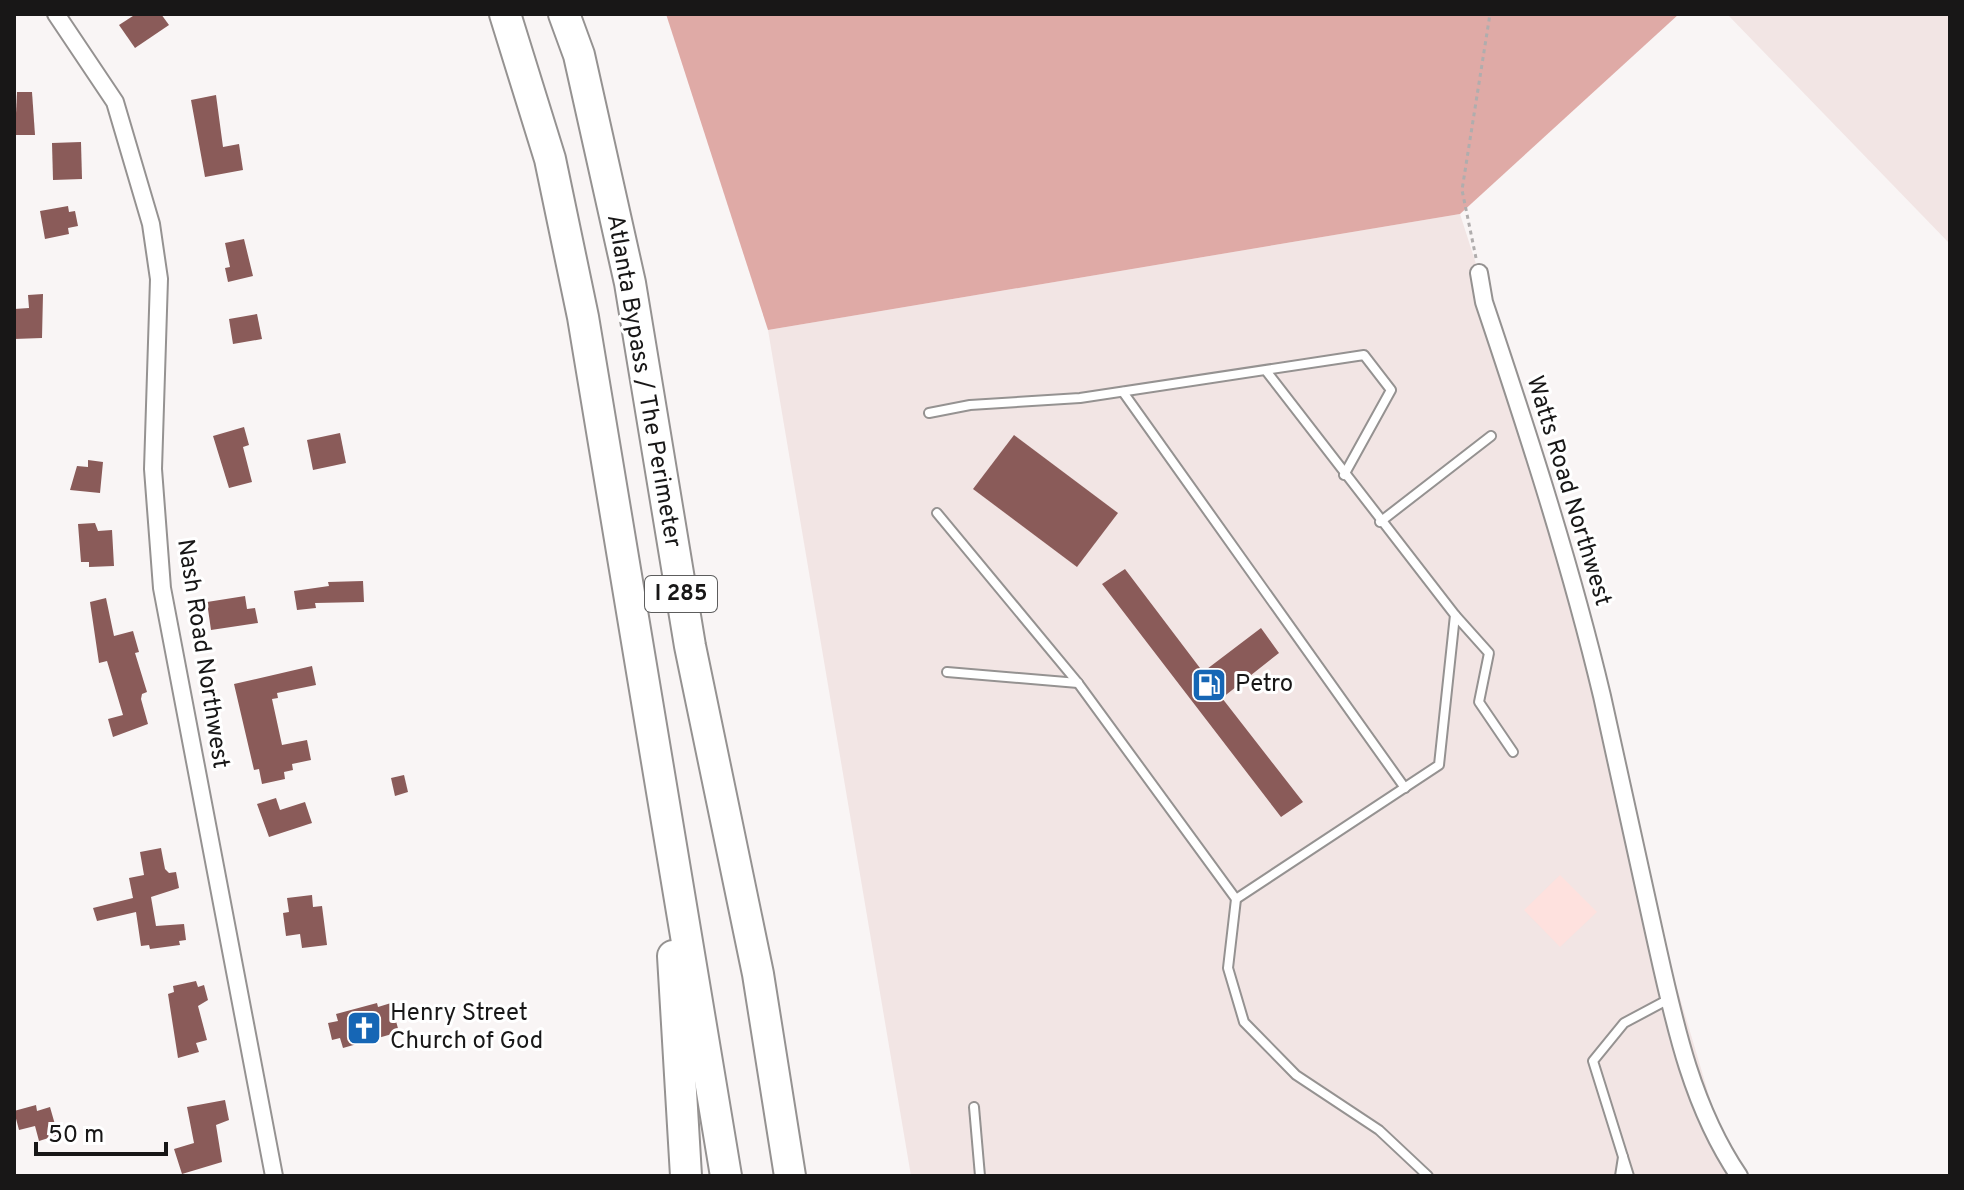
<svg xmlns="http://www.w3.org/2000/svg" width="1964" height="1190" font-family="Overpass,sans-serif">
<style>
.built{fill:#f2e5e4}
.green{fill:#fee1de}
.forest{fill:#dfaaa6}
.building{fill:#8a5b59}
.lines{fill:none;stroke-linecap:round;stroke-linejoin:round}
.service-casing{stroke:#959291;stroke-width:12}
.minor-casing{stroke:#959291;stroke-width:20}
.motorway-casing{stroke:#959291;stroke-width:34}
.path{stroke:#b0adad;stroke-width:3;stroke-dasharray:4 4;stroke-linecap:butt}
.service{stroke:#fff;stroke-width:8}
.minor{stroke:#fff;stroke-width:16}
.motorway{stroke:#fff;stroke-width:30}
.labels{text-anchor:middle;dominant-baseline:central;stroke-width:6;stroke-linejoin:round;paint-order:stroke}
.shield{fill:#fff;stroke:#5d5d5d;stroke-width:2}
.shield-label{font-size:22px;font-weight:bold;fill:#181717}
.street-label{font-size:24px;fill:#181717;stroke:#fff}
.poi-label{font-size:24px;fill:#181717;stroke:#fff;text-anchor:start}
</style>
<rect width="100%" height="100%" fill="#f9f5f5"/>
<g class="built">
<polygon points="1727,14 1950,14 1950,244"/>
<polygon points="1460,214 1579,585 1649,894 1733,1176 911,1176 768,330"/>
</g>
<polygon class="green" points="1560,875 1597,912 1560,947 1524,910"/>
<polygon class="forest" points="666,14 1679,14 1460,214 768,330"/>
<g class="building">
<polygon points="136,14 161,14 169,25 135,48 119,25"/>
<polygon points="17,92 32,92 35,135 15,135"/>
<polygon points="216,95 223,147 239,144 243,170 205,177 191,100"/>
<polygon points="81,142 82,179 53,180 52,143"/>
<polygon points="68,206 69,212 75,211 78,226 68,228 69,234 45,239 40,211"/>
<polygon points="244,239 253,276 228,282 225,268 230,267 225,243"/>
<polygon points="43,294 42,338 14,339 14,309 29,308 28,295"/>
<polygon points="257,314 262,339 233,344 229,319"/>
<polygon points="244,427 249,445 243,447 252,482 229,488 213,436"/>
<polygon points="340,433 346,463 313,470 307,440"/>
<polygon points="1014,435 1118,513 1077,567 973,489"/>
<polygon points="88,460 103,462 100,493 70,490 77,466 88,467"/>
<polygon points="95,523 98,531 112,530 114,566 89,567 89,562 81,562 78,524"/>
<polygon points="1125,569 1203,672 1261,628 1279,653 1222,698 1303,802 1281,817 1102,584"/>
<polygon points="363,581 364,602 315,603 316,608 297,610 294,591 329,586 328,582"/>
<polygon points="245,596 247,609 255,608 258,623 211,630 207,602"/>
<polygon points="106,598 114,636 133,631 139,652 135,653 147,692 142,694 141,699 148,724 113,737 108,719 123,715 107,661 99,663 90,602"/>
<polygon points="312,666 316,685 277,693 278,698 272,699 282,745 307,740 311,760 292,764 293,770 284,772 285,779 262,784 259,769 254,770 234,684"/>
<polygon points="404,775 408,792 395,796 391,778"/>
<polygon points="276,798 280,810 305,802 312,823 269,837 257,804"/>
<polygon points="161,848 165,869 169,873 176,872 179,888 151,897 156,926 184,924 186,940 179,941 180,945 150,949 149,945 141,946 136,912 97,921 93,908 133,898 129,878 144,875 140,852"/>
<polygon points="312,895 313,907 322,906 327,945 302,948 300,934 286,936 283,913 289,912 287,898"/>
<polygon points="196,981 198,987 204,985 208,1000 198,1006 207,1040 196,1043 199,1052 178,1058 168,994 174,992 173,986"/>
<polygon points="377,1003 378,1007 391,1003 399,1032 343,1048 340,1038 332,1040 328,1023 338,1021 336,1014"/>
<polygon points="225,1100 229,1120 216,1125 222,1162 182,1174 174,1149 194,1143 187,1107"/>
<polygon points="36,1105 37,1111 50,1107 58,1135 39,1141 35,1126 19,1130 14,1111"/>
</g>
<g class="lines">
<g class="service-casing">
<g id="service">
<polyline points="1123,392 1405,788"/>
<polyline points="929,413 970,405 1080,398 1364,355 1391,390 1344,475"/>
<polyline points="937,513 1078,683 1236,899 1228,968 1244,1022 1296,1075 1379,1130 1428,1176"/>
<polyline points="1380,522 1491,436"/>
<polyline points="1455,615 1489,653 1479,702 1513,752"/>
<polyline points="947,672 1078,683"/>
<polyline points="1236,899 1439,765 1455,615 1267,372"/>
<polyline points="974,1107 980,1176"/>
<polyline points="1620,1176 1623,1157"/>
<polyline points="1629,1176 1593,1061 1624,1023 1669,999"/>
</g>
</g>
<g class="minor-casing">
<g id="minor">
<polyline points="56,14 115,102 151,224 159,279 153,469 162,588 274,1176"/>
<path d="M1479,273L1484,302C1528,433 1570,562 1602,696C1620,775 1637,854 1654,932C1673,1017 1690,1104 1739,1176"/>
</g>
</g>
<g class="motorway-casing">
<g id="motorway">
<polyline points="505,14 550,159 583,317 726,1176"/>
<polyline points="564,14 579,55 630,283 690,646 758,974 790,1176"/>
<polyline points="673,956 686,1176"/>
</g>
</g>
<polyline class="path" points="1476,258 1462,190 1490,14"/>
<use href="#service" class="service"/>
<use href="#minor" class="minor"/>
<use href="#motorway" class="motorway"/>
</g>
<defs>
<g id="fuel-square" transform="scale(1.8)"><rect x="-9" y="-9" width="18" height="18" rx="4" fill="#1666b5" stroke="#fff"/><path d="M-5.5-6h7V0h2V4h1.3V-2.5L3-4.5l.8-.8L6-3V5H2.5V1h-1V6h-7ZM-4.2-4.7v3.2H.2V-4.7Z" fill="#fff"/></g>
<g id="church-square" transform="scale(1.8)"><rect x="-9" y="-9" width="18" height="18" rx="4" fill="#1666b5" stroke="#fff"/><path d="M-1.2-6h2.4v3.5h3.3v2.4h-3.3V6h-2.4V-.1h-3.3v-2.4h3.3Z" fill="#fff"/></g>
</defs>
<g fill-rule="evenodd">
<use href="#fuel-square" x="1209" y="685"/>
<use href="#church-square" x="364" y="1028"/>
</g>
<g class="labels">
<rect class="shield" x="645" y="576" width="72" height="36" rx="6"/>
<g class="shield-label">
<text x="681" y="594">I 285</text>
</g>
<g class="street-label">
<text transform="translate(643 381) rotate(80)">Atlanta Bypass / The Perimeter</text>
<text transform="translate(1568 491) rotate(73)">Watts Road Northwest</text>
<text transform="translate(202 654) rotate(81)">Nash Road Northwest</text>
</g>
<g class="poi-label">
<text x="1235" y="685">Petro</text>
<text x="390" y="1014">Henry Street<tspan x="390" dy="28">Church of God</tspan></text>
</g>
</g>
<rect width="1964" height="1190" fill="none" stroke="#181717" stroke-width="32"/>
<path d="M36 1142v12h130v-12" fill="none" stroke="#181717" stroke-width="4"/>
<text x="48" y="1142" font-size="24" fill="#181717" stroke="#ffffff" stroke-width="6" paint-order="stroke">50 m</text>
</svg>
